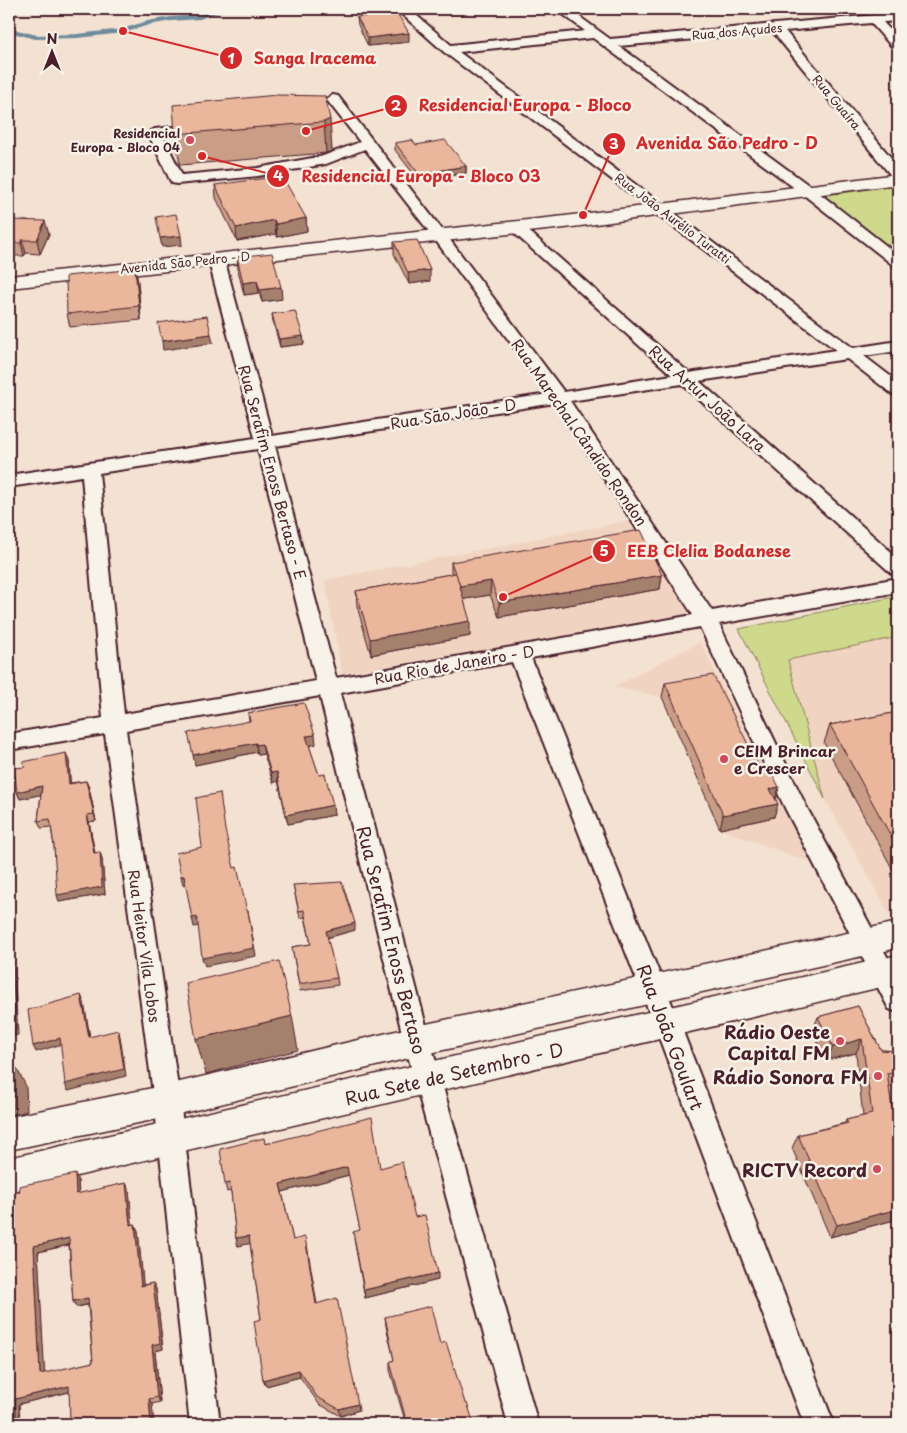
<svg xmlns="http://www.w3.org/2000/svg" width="907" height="1433" font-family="'Playpen Sans',sans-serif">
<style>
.built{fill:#f0d4c1}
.green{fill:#ced98c;stroke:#8c7c5c}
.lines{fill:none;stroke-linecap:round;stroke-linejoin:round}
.stream{stroke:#6e8b9b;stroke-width:4}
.street-casing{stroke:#4a1f2b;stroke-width:4}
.secondary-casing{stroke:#4a1f2b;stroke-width:3}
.street{fill:#f7f3e8;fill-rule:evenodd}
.secondary{fill:#f7f3e8;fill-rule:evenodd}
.wall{fill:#c99d86;stroke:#4a1f2b;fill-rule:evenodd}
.shaded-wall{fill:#a4806d;stroke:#4a1f2b}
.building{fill:#eab79c;stroke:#4a1f2b;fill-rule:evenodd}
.poi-dot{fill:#d1495b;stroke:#f7f3e8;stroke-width:2}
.labels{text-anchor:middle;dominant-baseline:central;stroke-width:5;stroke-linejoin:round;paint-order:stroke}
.far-street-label{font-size:12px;fill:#4a1f2b;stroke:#f7f3e8}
.far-poi-label{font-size:12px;font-weight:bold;fill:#4a1f2b;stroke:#f7f3e8;text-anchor:end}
.street-label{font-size:15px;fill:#4a1f2b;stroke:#f7f3e8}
.poi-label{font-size:15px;font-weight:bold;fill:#4a1f2b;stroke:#f7f3e8;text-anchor:start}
.near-street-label{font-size:18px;fill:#4a1f2b;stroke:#f7f3e8}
.near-poi-label{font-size:18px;font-weight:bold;fill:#4a1f2b;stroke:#f7f3e8;text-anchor:end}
.leader{fill:none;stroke:#d62828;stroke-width:2}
.callout-dot{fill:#d62828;stroke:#f7f3e8;stroke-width:2}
.mark-label{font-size:15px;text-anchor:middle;font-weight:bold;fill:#fff}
.callout-label{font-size:16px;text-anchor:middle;font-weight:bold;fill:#d62828;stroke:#f7f3e8;stroke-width:5;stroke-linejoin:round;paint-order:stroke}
</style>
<rect width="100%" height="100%" fill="#f3e1d1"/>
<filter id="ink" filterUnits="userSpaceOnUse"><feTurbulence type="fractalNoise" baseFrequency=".02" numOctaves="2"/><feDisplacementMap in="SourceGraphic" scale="10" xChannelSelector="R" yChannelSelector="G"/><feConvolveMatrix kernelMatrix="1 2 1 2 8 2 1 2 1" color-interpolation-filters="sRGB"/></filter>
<g filter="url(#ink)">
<g class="built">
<polygon points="633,520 689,615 342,674 325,580"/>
<polygon points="898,637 898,911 889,913 825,799 788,660"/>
<polygon points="700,642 810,862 720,829 662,697 613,687"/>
</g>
<g class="green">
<polygon points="898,185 898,254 820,196"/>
<polygon points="898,596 898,637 788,660 825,799 739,629"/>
</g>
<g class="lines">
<polyline class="stream" points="9,30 36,37 77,36 123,31 148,23 171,19 199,17 221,9"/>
<g class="street-casing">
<g id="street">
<polygon points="9,9 17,9 15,12 9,13"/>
<path d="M396,9H409L451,45L585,31L556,9H569L610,39L898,13V21L883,22L898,39V50L894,49L871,23L785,31L898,166V179L893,178L773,32L619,46L814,189L898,255V267L893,265L804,195L593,38L459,52L853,348L898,341V351L864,356L898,382V395L892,394L847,359L699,381L898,558V575L891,573L682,384L570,401L712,611L898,578V592L719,624L806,806L898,977V1012L889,1009L785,808L700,627L531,658L680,1024L834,1424H804L654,1024L512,662L340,693L430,1041L538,1424H508L404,1041L320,696L126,730L180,1101L220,1424H190L154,1101L105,734L9,750V734L103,718L82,476L9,487V475L255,438L208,258L211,255H221L224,258L272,436L548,394L434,238L365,149L326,164L258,176L177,184L172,183L170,180L148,133L155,129L202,124L207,125L209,128L207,131L163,136L182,175L258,168L323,156L360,142L326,99L333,95L338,96L444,232L564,392L672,375L513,232L511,229L513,226H523L689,373L836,350L444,52ZM555,403L693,615L336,678L275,446ZM258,449L316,681L124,714L99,473Z"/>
</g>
</g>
<g class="secondary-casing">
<g id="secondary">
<polygon points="898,174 898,184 565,228 9,288 9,276 565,216"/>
<polygon points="898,922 898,948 417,1056 167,1117 9,1150 9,1117 167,1085 417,1026"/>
<polygon points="898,955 898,983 9,1192 9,1158"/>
</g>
</g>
<use href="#street" class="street"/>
<use href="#secondary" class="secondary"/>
</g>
<g class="wall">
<polygon points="357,17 409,42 368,46 358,25"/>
<polygon points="325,96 332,151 326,153 180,165 175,134"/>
<polygon points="395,143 466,166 466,173 419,181 395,150"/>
<polygon points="215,185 306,218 307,231 277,237 276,234 237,241 216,198"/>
<polygon points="9,220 49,234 40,254 26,253 24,256 9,256"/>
<polygon points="394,242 430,281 409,284 394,254"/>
<polygon points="237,257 282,299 262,302 259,293 244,295 238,270"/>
<polygon points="135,269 138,282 141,320 70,327 67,314"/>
<polygon points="272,314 303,336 304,344 280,347 273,322"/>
<polygon points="451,562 662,575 660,589 499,617 490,595 464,599 470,636 371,655 357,606 356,591 451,574"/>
<polygon points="894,638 898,638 898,651 893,643"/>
<polygon points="665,683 760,768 779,787 776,800 774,817 720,829 662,697"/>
<polygon points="898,712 898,879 824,743 830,725"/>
<polygon points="248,713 316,744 309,746 319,775 334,815 288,824 278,781 273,783 264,754 258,755 257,752 195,765 249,721"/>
<polygon points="69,761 70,783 86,781 89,788 96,821 89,822 95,853 100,852 102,859 105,894 59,902 54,846 51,827 41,828 38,821 41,794 20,799 17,792"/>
<polygon points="293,885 355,930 327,938 337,978 338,985 300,991 292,947 311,944 305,917 300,918"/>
<polygon points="858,1006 881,1050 898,1051 898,1088 889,1087 892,1108 898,1107 898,1219 830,1237 792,1148 798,1135 845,1123 846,1120 863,1116 856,1053 827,1060 812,1032 818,1017"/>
<polygon points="266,1143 380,1168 415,1217 438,1280 365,1298 354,1239 360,1230 349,1175 282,1192 293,1240 307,1245 317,1304 359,1410 341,1416 319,1404 300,1377 266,1386 263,1380 261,1319 250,1243 238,1246 236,1238 231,1191 227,1192 225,1184"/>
<path d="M78,1181L79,1194L126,1183L129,1190L132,1225L135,1224L138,1231L143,1285L153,1283L156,1289L163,1349L155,1351L160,1402L152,1404L69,1392L19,1404L20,1424H9V1194ZM69,1245L73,1301L76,1307L88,1305L93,1362L44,1374L38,1252Z"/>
<polygon points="385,1317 440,1344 465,1403 406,1424 390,1370 390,1362 394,1360 386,1326"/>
</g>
<g class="shaded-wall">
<polygon points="409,33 409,42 368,46 368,38"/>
<polygon points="330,119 332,151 326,153 324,122"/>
<polygon points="466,166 466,173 419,181 419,174"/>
<polygon points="306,218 307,231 277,237 276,224"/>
<polygon points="274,220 276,234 237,241 236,228"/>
<polygon points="45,221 49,234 40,254 37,240"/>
<polygon points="181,236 182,245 162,247 160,238"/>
<polygon points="22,240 26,253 24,256 21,243"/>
<polygon points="135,269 138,282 141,320 139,306"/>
<polygon points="430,270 430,281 409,284 408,273"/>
<polygon points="257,281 259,293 244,295 243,283"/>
<polygon points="281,287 282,299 262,302 260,290"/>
<polygon points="211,334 213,343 163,350 162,341"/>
<polygon points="303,336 304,344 280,347 279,339"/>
<polygon points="662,575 660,589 499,617 499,603"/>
<polygon points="491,581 490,595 460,600 460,586"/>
<polygon points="470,621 470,636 371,655 370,639"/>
<polygon points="315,735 316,744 307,746 306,736"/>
<polygon points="256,743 257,752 195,765 193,755"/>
<polygon points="262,744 264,754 258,755 256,745"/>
<polygon points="66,753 69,761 71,791 69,784"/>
<polygon points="277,772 278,781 273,783 271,773"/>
<polygon points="86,781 89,788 96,821 94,814"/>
<polygon points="42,786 44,794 20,799 17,792"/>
<polygon points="779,787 775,801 770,789"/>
<polygon points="778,804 774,817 720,829 723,815"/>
<polygon points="333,805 334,815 288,824 286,815"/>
<polygon points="87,815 89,822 96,860 94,853"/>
<polygon points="100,852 102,859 105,894 59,902 57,895"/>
<polygon points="181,876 184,876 186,884 183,885"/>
<polygon points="248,911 256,956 205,966 202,958"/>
<polygon points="197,917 199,926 194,927 192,918"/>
<polygon points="355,923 355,930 326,938 326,931"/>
<polygon points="12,962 14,966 18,1035 9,1037"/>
<polygon points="81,995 84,1002 91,1043 89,1037"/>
<polygon points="292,1016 298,1050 206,1074 196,1039"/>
<polygon points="118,1030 120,1036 126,1076 68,1091 65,1084"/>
<polygon points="60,1038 62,1044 36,1052 33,1046"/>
<polygon points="862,1039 856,1053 827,1060 833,1047"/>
<polygon points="11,1057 26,1086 27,1111 9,1116 9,1084"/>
<polygon points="347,1167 349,1175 282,1192 280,1184"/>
<polygon points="75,1174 78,1181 79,1201 76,1194"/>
<polygon points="126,1183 129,1190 133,1232 130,1225"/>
<polygon points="898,1209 898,1219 830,1237 837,1225"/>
<polygon points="135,1224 138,1231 144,1292 141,1286"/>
<polygon points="249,1236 252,1243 238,1246 236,1238"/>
<polygon points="69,1238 72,1244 38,1252 45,1380 40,1374 34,1246"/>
<polygon points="438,1273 438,1280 365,1298 364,1290"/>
<polygon points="153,1283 156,1289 163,1349 155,1351 160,1402 157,1397 152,1345"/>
<polygon points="88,1298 91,1304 76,1307 73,1301"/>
<polygon points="299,1370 300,1377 266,1386 263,1380"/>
<polygon points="69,1386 73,1391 19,1404 20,1424 16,1424 15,1399"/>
<polygon points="149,1399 152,1404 154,1424 151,1424"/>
<polygon points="358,1404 359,1410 341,1416 339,1409"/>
</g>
<g class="building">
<polygon points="397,13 409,33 368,38 357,17"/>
<polygon points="277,95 325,96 330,119 324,122 175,134 173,105"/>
<polygon points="412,140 416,145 445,140 466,166 419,174 395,143"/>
<polygon points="282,176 306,218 276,224 274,220 236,228 215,185"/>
<polygon points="176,214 181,236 160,238 156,217"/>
<polygon points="9,220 45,221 37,240 22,240 21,243 9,243"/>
<polygon points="417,240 430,270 408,273 394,242"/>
<polygon points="272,253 281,287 260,290 257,281 243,283 237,257"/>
<polygon points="135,269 139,306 67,314 66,276"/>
<polygon points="295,311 303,336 279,339 272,314"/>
<polygon points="207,316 211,334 162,341 158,323"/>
<polygon points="641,530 662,575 499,603 491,581 460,586 451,562"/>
<polygon points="456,573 470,621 370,639 356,591"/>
<polygon points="894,638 898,638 898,644"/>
<polygon points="713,675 760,768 769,767 779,787 770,789 778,804 723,815 665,683"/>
<polygon points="304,703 315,735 306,736 319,775 325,774 333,805 286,815 277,772 271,773 262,744 256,745 256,743 193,755 188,733 250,721 248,713"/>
<polygon points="898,712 898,849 830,725"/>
<polygon points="66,753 69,784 86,781 94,814 87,815 94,853 100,852 102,887 57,895 54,846 50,819 38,821 42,786 17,792 14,768 25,767 23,762"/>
<polygon points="220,793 225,830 234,868 237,867 247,911 248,911 254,948 202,958 197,917 192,918 184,876 181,876 176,853 202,847 196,798"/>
<polygon points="342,882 355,923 326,931 337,978 299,984 292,947 311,944 304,910 299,911 293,885"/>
<polygon points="279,961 292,1016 196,1039 186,983"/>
<polygon points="12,962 16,1031 9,1032 9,963"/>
<polygon points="81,995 89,1037 118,1030 124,1069 65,1084 60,1038 33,1046 28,1010"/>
<polygon points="858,1006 881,1050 898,1051 898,1074 887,1073 892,1108 898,1107 898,1209 837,1225 798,1135 848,1123 846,1120 872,1114 862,1039 833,1047 818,1017"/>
<polygon points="11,1057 13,1083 9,1084 9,1058"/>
<polygon points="372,1117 380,1168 402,1162 415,1217 425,1215 438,1273 364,1290 353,1232 360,1230 347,1167 280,1184 293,1240 305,1237 316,1304 337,1298 358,1404 339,1409 317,1397 299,1370 263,1380 254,1321 261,1319 249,1236 236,1238 230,1183 225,1184 220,1149 264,1138 265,1144"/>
<path d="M75,1174L76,1194L126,1183L130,1225L135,1224L141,1286L153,1283L160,1343L152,1345L157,1397L149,1399L151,1424H70L69,1386L15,1399L16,1424H9V1194L20,1192L19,1186ZM69,1238L73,1301L88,1298L93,1362L40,1374L34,1246Z"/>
<polygon points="431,1306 440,1344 446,1342 465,1403 467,1403 474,1424 405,1424 407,1423 390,1362 394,1360 385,1317"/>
</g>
</g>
<g class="poi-dot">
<circle cx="190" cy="140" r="5"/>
<circle cx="724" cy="759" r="5"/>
<circle cx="840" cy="1041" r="5"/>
<circle cx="878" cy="1076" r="5"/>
<circle cx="877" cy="1169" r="5"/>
</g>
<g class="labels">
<g class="far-street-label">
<text transform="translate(737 31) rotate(-5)">Rua dos Açudes</text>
<text transform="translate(837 102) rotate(50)">Rua Guaíra</text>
<text transform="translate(673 218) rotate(37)">Rua João Aurélio Turatti</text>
<text transform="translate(185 262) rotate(-6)">Avenida São Pedro - D</text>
</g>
<g class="far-poi-label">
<text x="180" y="133">Residencial<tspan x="180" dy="14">Europa - Bloco 04</tspan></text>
</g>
<g class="street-label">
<text transform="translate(708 398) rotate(42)">Rua Artur João Lara</text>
<text transform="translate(453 413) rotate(-9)">Rua São João - D</text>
<text transform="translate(580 432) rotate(55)">Rua Marechal Cândido Rondon</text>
<text transform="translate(273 472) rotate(75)">Rua Serafim Enoss Bertaso - E</text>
<text transform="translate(454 664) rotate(-10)">Rua Rio de Janeiro - D</text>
<text transform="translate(145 946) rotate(82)">Rua Heitor Vila Lobos</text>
</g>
<g class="poi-label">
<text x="734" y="750">CEIM Brincar<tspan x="734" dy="17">e Crescer</tspan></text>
</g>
<g class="near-street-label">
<text transform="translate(392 940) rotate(76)">Rua Serafim Enoss Bertaso</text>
<text transform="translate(671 1037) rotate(69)">Rua João Goulart</text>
<text transform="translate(454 1073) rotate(-13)">Rua Sete de Setembro - D</text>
</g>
<g class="near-poi-label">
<text x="830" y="1031">Rádio Oeste<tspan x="830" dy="21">Capital FM</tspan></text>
<text x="868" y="1076">Rádio Sonora FM</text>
<text x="867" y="1169">RICTV Record</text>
</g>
</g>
<path class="leader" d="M123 31L231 58M306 131L396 106M583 215L614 144M202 156L278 176M503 597L604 551"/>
<g class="callout-dot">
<circle cx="123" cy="31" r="5"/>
<circle cx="306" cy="131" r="5"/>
<circle cx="583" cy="215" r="5"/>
<circle cx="202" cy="156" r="5"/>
<circle cx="503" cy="597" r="5"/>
<circle cx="231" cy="58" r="12"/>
<circle cx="396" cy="106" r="12"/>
<circle cx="614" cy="144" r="12"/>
<circle cx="278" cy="176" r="12"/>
<circle cx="604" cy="551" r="12"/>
</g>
<g class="mark-label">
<text x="231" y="64">1</text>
<text x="396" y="111">2</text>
<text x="614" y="149">3</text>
<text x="278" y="181">4</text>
<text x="604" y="556">5</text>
</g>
<g class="callout-label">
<text x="315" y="64">Sanga Iracema</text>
<text x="525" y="111">Residencial Europa - Bloco</text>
<text x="727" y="149">Avenida São Pedro - D</text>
<text x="421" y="182">Residencial Europa - Bloco 03</text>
<text x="709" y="557">EEB Clelia Bodanese</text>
</g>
<rect width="907" height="1433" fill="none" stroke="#f7f3e8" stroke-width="30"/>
<rect x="15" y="15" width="877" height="1403" fill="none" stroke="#4a1f2b" stroke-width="2" filter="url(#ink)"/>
<g transform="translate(52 52)" stroke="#f7f3e8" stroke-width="4" paint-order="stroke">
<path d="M0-4L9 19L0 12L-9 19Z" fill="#4a1f2b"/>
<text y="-8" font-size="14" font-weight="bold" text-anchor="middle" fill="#4a1f2b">N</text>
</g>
</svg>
